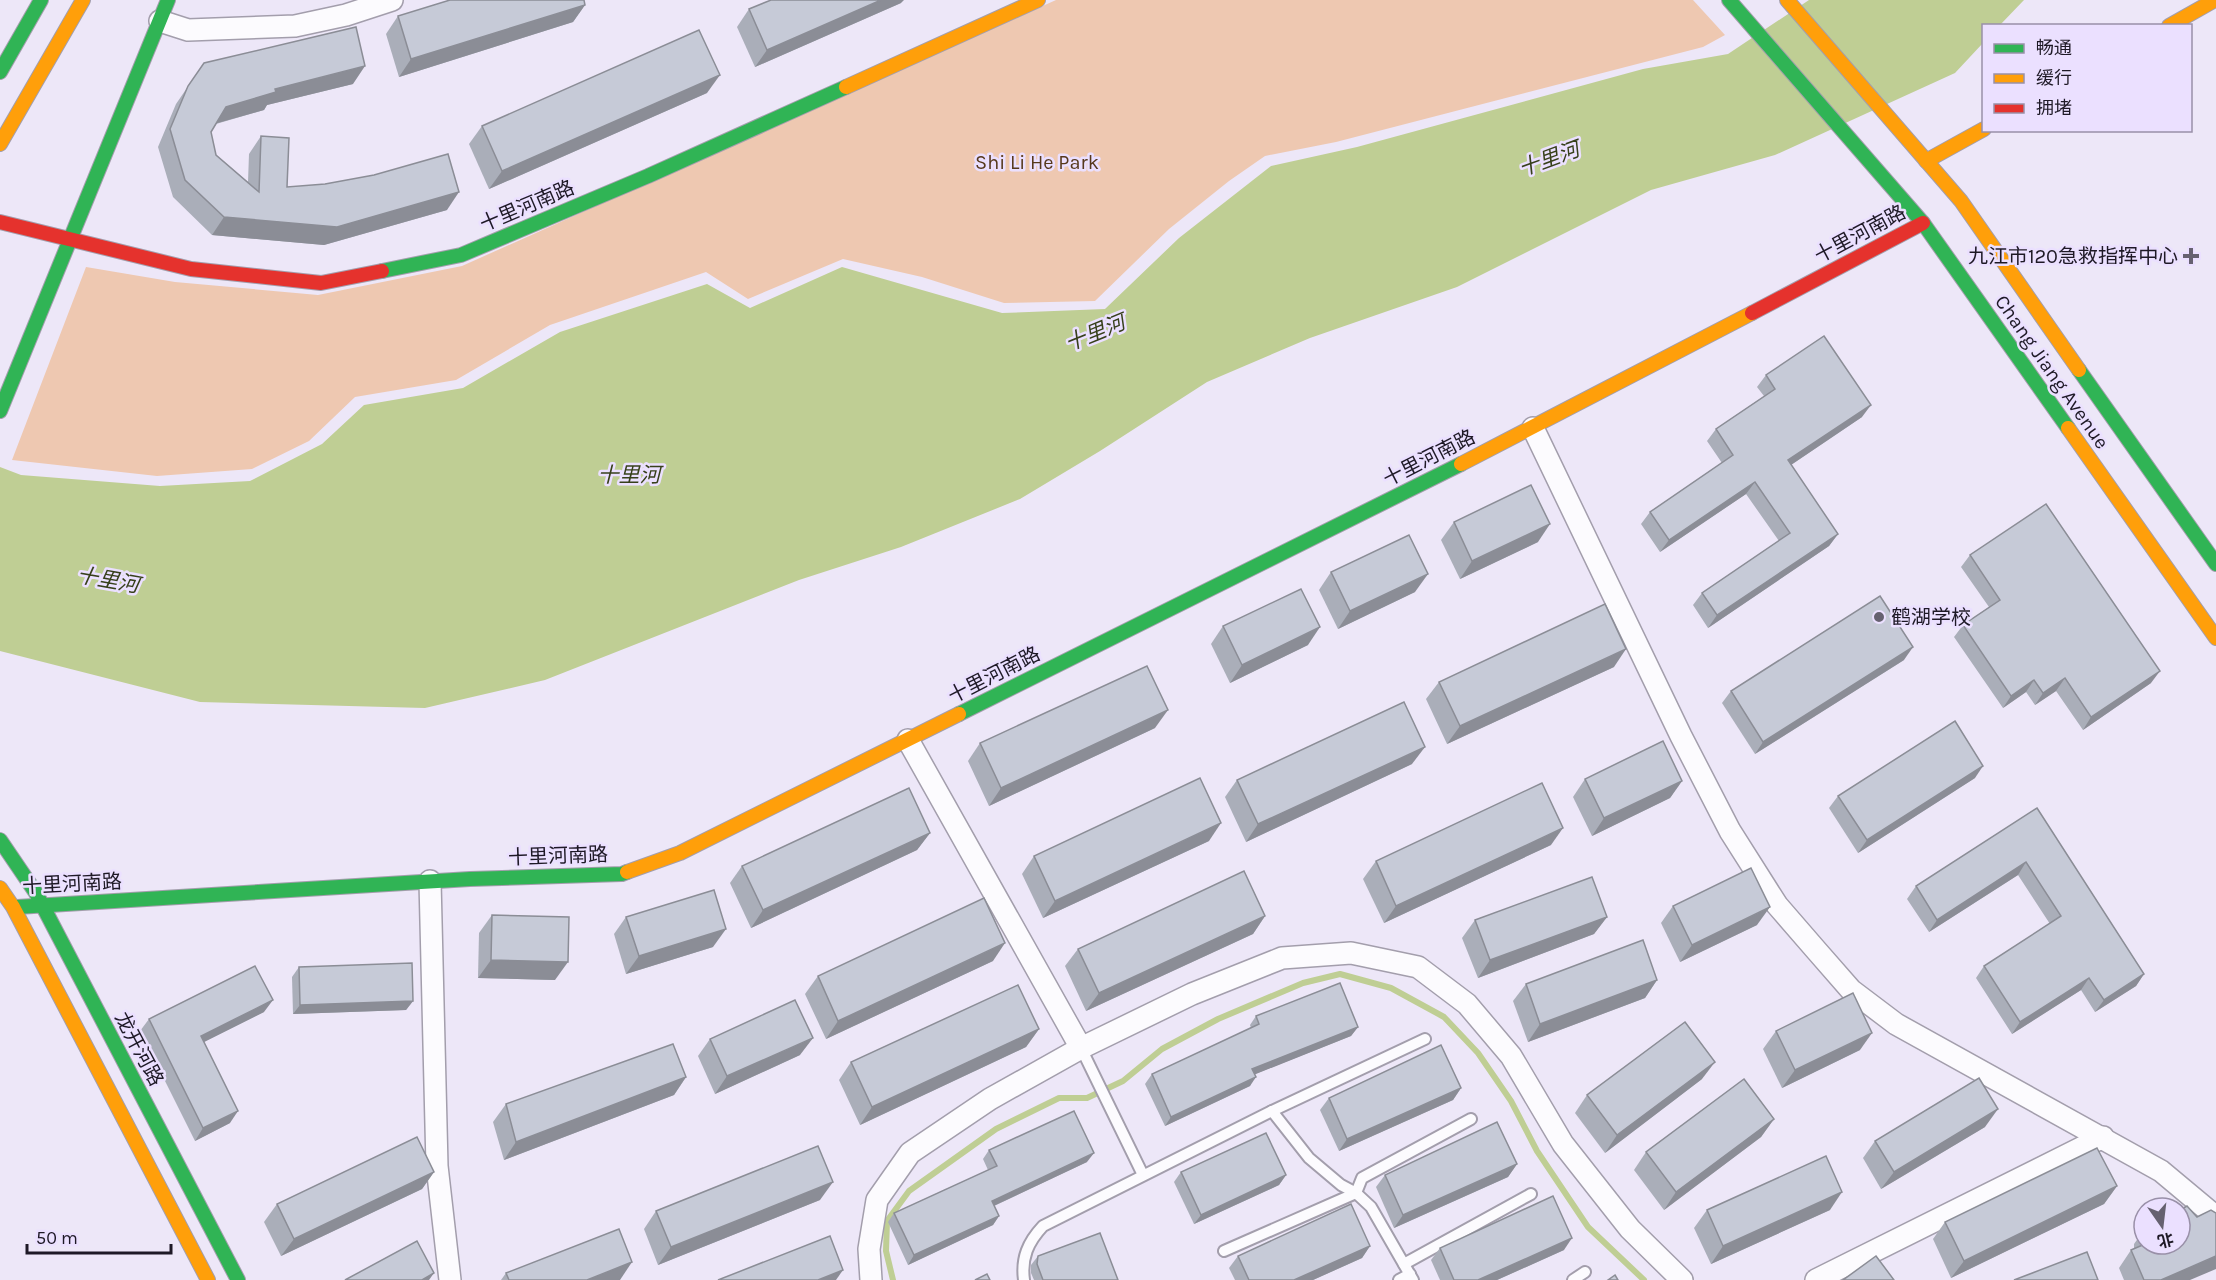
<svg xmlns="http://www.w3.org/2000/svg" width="2216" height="1280" font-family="Karla,'Noto Sans SC',sans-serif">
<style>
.green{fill:#eec8b1}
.water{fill:#bfce94}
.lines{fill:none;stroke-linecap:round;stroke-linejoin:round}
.stream{stroke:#bfce94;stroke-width:6}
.lane-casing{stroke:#a39eac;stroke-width:14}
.street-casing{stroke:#a39eac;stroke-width:24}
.fast-casing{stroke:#a39eac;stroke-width:16}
.slow-casing{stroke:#a39eac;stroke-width:16}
.jam-casing{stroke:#a39eac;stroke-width:16}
.lane{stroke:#fcfbfe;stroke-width:10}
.street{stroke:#fcfbfe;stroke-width:21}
.fast{stroke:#30b455;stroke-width:14}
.slow{stroke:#ff9f0a;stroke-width:14}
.jam{stroke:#e5322d;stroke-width:14}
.wall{fill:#aaaeb9}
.shaded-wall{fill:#8b8d96}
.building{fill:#c6cad7;stroke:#8b8d96;stroke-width:1.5}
.poi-dot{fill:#666170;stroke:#ebe0ff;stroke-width:2}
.labels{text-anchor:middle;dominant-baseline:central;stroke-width:5;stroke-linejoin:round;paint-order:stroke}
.park-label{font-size:20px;fill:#56381c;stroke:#ebe0ff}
.street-label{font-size:20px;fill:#1e1926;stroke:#ebe0ff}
.poi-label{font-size:20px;fill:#1e1926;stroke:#ebe0ff;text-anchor:end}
.water-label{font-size:21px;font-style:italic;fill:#37401b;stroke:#ebe0ff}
</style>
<rect width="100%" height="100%" fill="#ede7f8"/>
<polygon class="green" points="1056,0 1693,0 1725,35 1703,47 1336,142 1265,156 1229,181 1169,229 1095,301 1004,303 922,277 843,259 748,299 706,272 550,325 456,380 355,397 309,441 252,469 157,476 12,460 86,267 175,282 318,295 462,266"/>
<polygon class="water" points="1809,0 2024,0 2000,25 1984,26 1983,43 1955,73 1775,155 1651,190 1457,287 1310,338 1207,382 1100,451 1020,499 901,547 799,580 545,680 425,708 200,702 0,651 0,467 21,475 160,486 250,481 322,444 364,405 463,388 560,332 707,284 750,308 842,267 1002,313 1105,309 1179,238 1271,166 1357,147 1643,69 1728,54"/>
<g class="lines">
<polyline class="stream" points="893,1280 886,1251 887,1221 909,1191 996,1129 1059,1098 1087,1098 1123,1081 1162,1049 1218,1019 1303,983 1340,974 1391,988 1444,1017 1478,1053 1511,1101 1537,1151 1588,1227 1644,1280"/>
<g class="lane-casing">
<g id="lane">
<polyline points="1081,1048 1143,1175"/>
<polyline points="1272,1111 1309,1158 1341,1185 1356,1193 1371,1207 1413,1280"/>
<polyline points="1224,1251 1356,1193 1362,1178 1471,1119"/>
<polyline points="1404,1264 1531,1194"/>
<path d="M1024,1280C1021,1258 1028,1242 1043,1226L1272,1111L1425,1039"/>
<polyline points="1399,1280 1410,1274"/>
<polyline points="1573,1280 1585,1272"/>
</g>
</g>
<g class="street-casing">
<g id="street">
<polyline points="160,21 188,30 295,26 346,15 392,0"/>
<polyline points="1533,428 1681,736 1730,831 1777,905 1816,950 1851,990 1896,1024 2161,1171 2216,1217"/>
<polyline points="908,740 1081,1048"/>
<polyline points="430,881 437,1166 450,1280"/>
<polyline points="871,1280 869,1249 877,1200 910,1153 990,1099 1081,1048 1192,994 1282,958 1351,953 1418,967 1467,1004 1511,1056 1563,1144 1630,1229 1682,1280"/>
<polyline points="1816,1280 2103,1137"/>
</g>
</g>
<g class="fast-casing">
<g id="fast">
<polyline points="1729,0 1923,223 2068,428"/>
<polyline points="0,72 41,0"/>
<polyline points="382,271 461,255 648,176 846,87"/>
<polyline points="2079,370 2216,564"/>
<polyline points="0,411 168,0"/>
<polyline points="959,714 1461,464"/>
<polyline points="0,840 36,893 238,1280"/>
<polyline points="17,907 470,879 622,874 627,872"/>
</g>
</g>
<g class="slow-casing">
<g id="slow">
<polyline points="1787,0 1961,201 2079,370"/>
<polyline points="2169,26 2215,0"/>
<polyline points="846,87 1038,0"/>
<polyline points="0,144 83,0"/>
<polyline points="1926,161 1984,129"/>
<polyline points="2068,428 2216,638"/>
<polyline points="1461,464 1752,313"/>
<polyline points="627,872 680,853 959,714"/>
<polyline points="0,888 13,907 208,1280"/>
</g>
</g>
<g class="jam-casing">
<g id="jam">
<polyline points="0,222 191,269 321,283 382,271"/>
<polyline points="1752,313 1923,223"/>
</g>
</g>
<use href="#lane" class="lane"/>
<use href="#street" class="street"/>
<use href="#fast" class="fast"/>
<use href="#slow" class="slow"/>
<use href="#jam" class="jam"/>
</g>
<g class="wall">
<polygon points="901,3 755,67 737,27 749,9"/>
<polygon points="585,5 573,22 399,77 386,34 398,16"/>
<polygon points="204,63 353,84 267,105 264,110 216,124 211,132 216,155 248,182 249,154 261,136 287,187 447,210 324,245 212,235 173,197 158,147 176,104"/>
<polygon points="707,93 489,189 469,144 482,126"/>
<polygon points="1766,375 1862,417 1791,465 1838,534 1829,546 1708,628 1693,605 1702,593 1779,541 1746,494 1660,552 1641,524 1650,512 1722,463 1707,441 1716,429 1764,396 1757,387"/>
<polygon points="1454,522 1538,542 1460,579 1441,540"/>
<polygon points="1970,555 2151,683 2083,730 2056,691 2035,705 2026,692 2003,708 1954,637 1963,625 1989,607 1961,567"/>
<polygon points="1331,572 1415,592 1338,629 1319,590"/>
<polygon points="1223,626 1308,645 1230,683 1211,644"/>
<polygon points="1904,660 1755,754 1722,703 1731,691"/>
<polygon points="1614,667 1447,744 1426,699 1439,682"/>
<polygon points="1155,728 989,806 968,761 980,743"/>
<polygon points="1412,764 1246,842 1225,797 1237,780"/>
<polygon points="1975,778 1858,853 1829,808 1838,796"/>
<polygon points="1585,779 1682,781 1670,798 1592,836 1573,797"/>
<polygon points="2037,808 2144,974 2136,986 2095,1012 2081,990 2012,1034 1976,978 1984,966 2050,924 2018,875 1929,932 1907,899 1916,886"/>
<polygon points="930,833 917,850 751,928 730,883 742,866"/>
<polygon points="1209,841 1043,918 1022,874 1034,856"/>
<polygon points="1551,845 1384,923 1363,879 1376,861"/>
<polygon points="1673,906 1757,925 1680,962 1661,923"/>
<polygon points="492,915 555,980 478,978 479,933"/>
<polygon points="1265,916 1253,934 1086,1011 1065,966 1078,949"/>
<polygon points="626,917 713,947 626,974 614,934"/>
<polygon points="1607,917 1594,934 1478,978 1462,938 1475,920"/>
<polygon points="993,961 826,1039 805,994 818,976"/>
<polygon points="299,967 413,1001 406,1010 293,1014 292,977"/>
<polygon points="1657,980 1645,998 1528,1042 1513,1001 1526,984"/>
<polygon points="264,1012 204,1042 230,1123 195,1141 140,1031 149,1019"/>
<polygon points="1256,1016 1358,1027 1351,1036 1255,1074 1250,1086 1165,1126 1145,1084 1152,1074 1251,1028 1250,1025"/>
<polygon points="1039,1029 1026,1047 860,1125 839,1080 851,1062"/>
<polygon points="1776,1031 1860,1050 1782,1088 1763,1049"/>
<polygon points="710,1039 800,1055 715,1094 698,1056"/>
<polygon points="686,1077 674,1095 504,1160 493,1122 506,1104"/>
<polygon points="1702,1079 1605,1153 1575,1113 1587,1095"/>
<polygon points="1461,1088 1453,1100 1339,1151 1320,1110 1329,1098"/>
<polygon points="1774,1119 1761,1137 1664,1210 1634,1170 1646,1152"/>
<polygon points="1985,1127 1881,1189 1863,1158 1875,1141"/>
<polygon points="989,1150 1087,1162 994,1206 999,1216 993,1225 908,1265 888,1222 894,1213 988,1170 983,1159"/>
<polygon points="1517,1164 1508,1177 1394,1228 1376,1187 1385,1175"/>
<polygon points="434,1172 422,1189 281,1256 264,1222 277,1204"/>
<polygon points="1181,1172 1286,1175 1279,1185 1194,1224 1174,1182"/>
<polygon points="2117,1186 2104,1204 1951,1278 1933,1239 1945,1222"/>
<polygon points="820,1200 658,1265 644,1229 656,1211"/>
<polygon points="1707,1210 1830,1210 1711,1264 1694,1228"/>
<polygon points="2197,1217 2190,1280 2124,1280 2119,1268 2131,1250 2134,1249 2134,1244 2144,1230 2144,1244 2180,1244"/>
<polygon points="1370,1246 1362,1258 1313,1280 1235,1280 1229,1268 1238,1256"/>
<polygon points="1440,1248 1564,1250 1497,1280 1440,1280 1431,1260"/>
<polygon points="1038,1256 1118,1280 1034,1280 1031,1273 1031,1265"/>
<polygon points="506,1273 620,1280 501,1280"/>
</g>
<g class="shaded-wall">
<polygon points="881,0 904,0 901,3 755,67 767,50"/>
<polygon points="585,5 573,22 399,77 411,59"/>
<polygon points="365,66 353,84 267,105 264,110 214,124 226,107 275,89"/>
<polygon points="720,75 707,93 489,189 502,171"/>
<polygon points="459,192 447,210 324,245 212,235 224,217"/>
<polygon points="1871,405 1862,417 1779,473 1788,460"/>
<polygon points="1755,482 1746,494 1660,552 1669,540"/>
<polygon points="1550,524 1538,542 1460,579 1472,561"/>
<polygon points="1838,534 1829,546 1708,628 1717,615"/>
<polygon points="1428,574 1415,592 1338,629 1350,611"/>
<polygon points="1320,627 1308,645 1230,683 1242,665"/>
<polygon points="1913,647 1904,660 1755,754 1763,742"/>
<polygon points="1626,649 1614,667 1447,744 1460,726"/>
<polygon points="2160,671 2151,683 2083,730 2091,717"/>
<polygon points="2065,678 2056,691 2035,705 2043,693"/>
<polygon points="2034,680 2026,692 2003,708 2011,696"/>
<polygon points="1168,710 1155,728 989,806 1001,788"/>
<polygon points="1425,747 1412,764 1246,842 1258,824"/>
<polygon points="1983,766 1975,778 1858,853 1867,840"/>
<polygon points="1682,781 1670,798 1592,836 1604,818"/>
<polygon points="1221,823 1209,841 1043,918 1055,901"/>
<polygon points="1563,828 1551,845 1384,923 1396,906"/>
<polygon points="930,833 917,850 751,928 763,910"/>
<polygon points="2026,862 2018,875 1929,932 1937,920"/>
<polygon points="1770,907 1757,925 1680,962 1692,945"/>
<polygon points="1265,916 1253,934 1086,1011 1099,993"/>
<polygon points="1607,917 1594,934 1478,978 1490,960"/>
<polygon points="726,929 713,947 626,974 639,956"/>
<polygon points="1005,943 993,961 826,1039 838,1021"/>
<polygon points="491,960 568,962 555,980 478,978"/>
<polygon points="2144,974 2136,986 2095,1012 2104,1000"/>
<polygon points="2089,978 2081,990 2012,1034 2020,1022"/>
<polygon points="1657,980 1645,998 1528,1042 1540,1024"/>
<polygon points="273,1000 264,1012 192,1048 201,1036"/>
<polygon points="413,1001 406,1010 293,1014 300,1005"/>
<polygon points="1358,1027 1351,1036 1246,1078 1252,1069"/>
<polygon points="1039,1029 1026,1047 860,1125 872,1107"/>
<polygon points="1872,1033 1860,1050 1782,1088 1795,1070"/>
<polygon points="813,1038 800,1055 715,1094 727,1076"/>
<polygon points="1715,1062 1702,1079 1605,1153 1617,1135"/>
<polygon points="686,1077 674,1095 504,1160 516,1142"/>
<polygon points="1256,1077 1250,1086 1165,1126 1171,1117"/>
<polygon points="1461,1088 1453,1100 1339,1151 1347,1139"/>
<polygon points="1998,1109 1985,1127 1881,1189 1894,1172"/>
<polygon points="238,1111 230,1123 195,1141 203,1128"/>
<polygon points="1774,1119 1761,1137 1664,1210 1676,1192"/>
<polygon points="1094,1153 1087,1162 985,1210 992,1201"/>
<polygon points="1517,1164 1508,1177 1394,1228 1403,1215"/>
<polygon points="434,1172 422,1189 281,1256 294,1239"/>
<polygon points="1286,1175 1279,1185 1194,1224 1201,1215"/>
<polygon points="833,1182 820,1200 658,1265 671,1247"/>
<polygon points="2117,1186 2104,1204 1951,1278 1964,1261"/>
<polygon points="1842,1192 1830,1210 1711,1264 1723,1246"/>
<polygon points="999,1216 993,1225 908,1265 914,1255"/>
<polygon points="1572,1238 1564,1250 1497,1280 1478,1280"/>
<polygon points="1370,1246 1362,1258 1313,1280 1294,1280"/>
<polygon points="2216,1256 2216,1269 2190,1280 2161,1280"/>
<polygon points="632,1262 620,1280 587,1280"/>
<polygon points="843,1270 836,1280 818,1280"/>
<polygon points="434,1273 429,1280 422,1280"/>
</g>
<g class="building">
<polygon points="450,0 584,0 585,5 411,59 398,16"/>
<polygon points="771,0 881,0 767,50 749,9"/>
<polygon points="356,27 365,66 275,89 276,92 226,107 211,132 216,155 259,192 261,136 289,138 287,187 325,184 374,175 448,154 459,192 337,227 224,217 185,180 170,129 188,86 204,63"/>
<polygon points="699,30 720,75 502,171 482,126"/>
<polygon points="1824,336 1871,405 1788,460 1838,534 1717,615 1702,593 1790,533 1755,482 1669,540 1650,512 1733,455 1716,429 1775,389 1766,375"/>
<polygon points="1531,485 1550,524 1472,561 1454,522"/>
<polygon points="2046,504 2160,671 2091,717 2065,678 2043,693 2034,680 2011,696 1963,625 2000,600 1970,555"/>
<polygon points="1409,535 1428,574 1350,611 1331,572"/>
<polygon points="1301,589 1320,627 1242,665 1223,626"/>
<polygon points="1880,596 1913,647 1763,742 1731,691"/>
<polygon points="1605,604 1626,649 1460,726 1439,682"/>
<polygon points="1147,666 1168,710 1001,788 980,743"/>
<polygon points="1404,702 1425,747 1258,824 1237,780"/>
<polygon points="1955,721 1983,766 1867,840 1838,796"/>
<polygon points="1663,741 1682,781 1604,818 1585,779"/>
<polygon points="1200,778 1221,823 1055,901 1034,856"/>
<polygon points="1542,783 1563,828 1396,906 1376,861"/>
<polygon points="909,788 930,833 763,910 742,866"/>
<polygon points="2037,808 2144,974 2104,1000 2089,978 2020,1022 1984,966 2061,916 2026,862 1937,920 1916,886"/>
<polygon points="1751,868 1770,907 1692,945 1673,906"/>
<polygon points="1244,871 1265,916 1099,993 1078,949"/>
<polygon points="1592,877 1607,917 1490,960 1475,920"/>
<polygon points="714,890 726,929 639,956 626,917"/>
<polygon points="984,898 1005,943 838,1021 818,976"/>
<polygon points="492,915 569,917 568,962 491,960"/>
<polygon points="1643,940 1657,980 1540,1024 1526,984"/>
<polygon points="412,963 413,1001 300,1005 299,967"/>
<polygon points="255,966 273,1000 201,1036 238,1111 203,1128 149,1019"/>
<polygon points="1340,983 1358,1027 1252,1069 1256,1077 1171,1117 1152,1074 1259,1024 1256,1016"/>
<polygon points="1018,985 1039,1029 872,1107 851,1062"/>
<polygon points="1853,993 1872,1033 1795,1070 1776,1031"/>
<polygon points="795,1000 813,1038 727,1076 710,1039"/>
<polygon points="1685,1022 1715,1062 1617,1135 1587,1095"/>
<polygon points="673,1044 686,1077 516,1142 506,1104"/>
<polygon points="1441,1045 1461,1088 1347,1139 1329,1098"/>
<polygon points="1979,1078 1998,1109 1894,1172 1875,1141"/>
<polygon points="1744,1079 1774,1119 1676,1192 1646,1152"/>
<polygon points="1074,1111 1094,1153 992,1201 999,1216 914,1255 894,1213 997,1166 989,1150"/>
<polygon points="1497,1122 1517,1164 1403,1215 1385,1175"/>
<polygon points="1266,1133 1286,1175 1201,1215 1181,1172"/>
<polygon points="417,1137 434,1172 294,1239 277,1204"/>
<polygon points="818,1146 833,1182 671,1247 656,1211"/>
<polygon points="2097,1148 2117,1186 1964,1261 1945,1222"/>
<polygon points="1826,1156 1842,1192 1723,1246 1707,1210"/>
<polygon points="1553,1196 1572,1238 1478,1280 1454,1280 1440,1248"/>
<polygon points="1351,1204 1370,1246 1294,1280 1249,1280 1238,1256"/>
<polygon points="2187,1206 2197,1217 2211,1210 2216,1213 2216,1256 2161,1280 2144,1280 2131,1250 2145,1244 2180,1244 2180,1210"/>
<polygon points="619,1229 632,1262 587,1280 509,1280 506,1273"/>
<polygon points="1100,1233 1118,1280 1043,1280 1037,1264 1038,1256"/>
<polygon points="830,1236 843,1270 818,1280 718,1280"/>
<polygon points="417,1241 434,1273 422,1280 345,1280"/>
<polygon points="2087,1252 2098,1280 2014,1280"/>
<polygon points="1876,1256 1894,1280 1843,1280"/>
<polygon points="987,1274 990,1280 975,1280"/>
<polygon points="1615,1275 1618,1280 1608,1280"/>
</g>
<g class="poi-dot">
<path d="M2188 247h6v6h6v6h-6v6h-6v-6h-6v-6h6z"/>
<circle cx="1879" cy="617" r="6"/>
</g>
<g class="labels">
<g class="park-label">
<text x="1037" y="162">Shi Li He Park</text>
</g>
<g class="street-label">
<text transform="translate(527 206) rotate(-23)">十里河南路</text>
<text transform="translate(1860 234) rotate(-28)">十里河南路</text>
<text transform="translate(2052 372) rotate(55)">Chang Jiang Avenue</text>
<text transform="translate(1429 458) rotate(-27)">十里河南路</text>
<text transform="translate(994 675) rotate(-27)">十里河南路</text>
<text transform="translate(558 856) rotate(-2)">十里河南路</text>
<text transform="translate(72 884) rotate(-3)">十里河南路</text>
<text transform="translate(139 1049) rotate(62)">龙开河路</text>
</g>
<g class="poi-label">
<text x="2178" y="256">九江市120急救指挥中心</text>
<text x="1891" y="617" text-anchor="start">鹤湖学校</text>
</g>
<g class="water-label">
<text transform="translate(1549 159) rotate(-20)">十里河</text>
<text transform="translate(1095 333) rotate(-22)">十里河</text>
<text x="629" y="475">十里河</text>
<text transform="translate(108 580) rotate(10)">十里河</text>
</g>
</g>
<rect x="1982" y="24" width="210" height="108" fill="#ebe0ff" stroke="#9990a8" stroke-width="1.5"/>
<rect x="1994" y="44" width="30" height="9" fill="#30b455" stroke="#9990a8" stroke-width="1.5"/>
<text x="2036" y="54" font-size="18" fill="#1e1926">畅通</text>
<rect x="1994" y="74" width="30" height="9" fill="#ff9f0a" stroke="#9990a8" stroke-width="1.5"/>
<text x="2036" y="84" font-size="18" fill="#1e1926">缓行</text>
<rect x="1994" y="104" width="30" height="9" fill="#e5322d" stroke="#9990a8" stroke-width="1.5"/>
<text x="2036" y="114" font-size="18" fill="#1e1926">拥堵</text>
<g transform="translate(2162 1226) rotate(166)"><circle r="28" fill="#ebe0ff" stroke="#9990a8" stroke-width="1.5"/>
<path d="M0-4.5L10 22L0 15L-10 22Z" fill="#666170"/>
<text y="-9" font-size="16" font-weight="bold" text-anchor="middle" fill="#1e1926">北</text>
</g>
<path d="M27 1244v9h144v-9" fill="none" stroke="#1e1926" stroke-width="3"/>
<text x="36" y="1244" font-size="18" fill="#1e1926" stroke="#ebe0ff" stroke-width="4.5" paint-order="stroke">50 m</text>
</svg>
